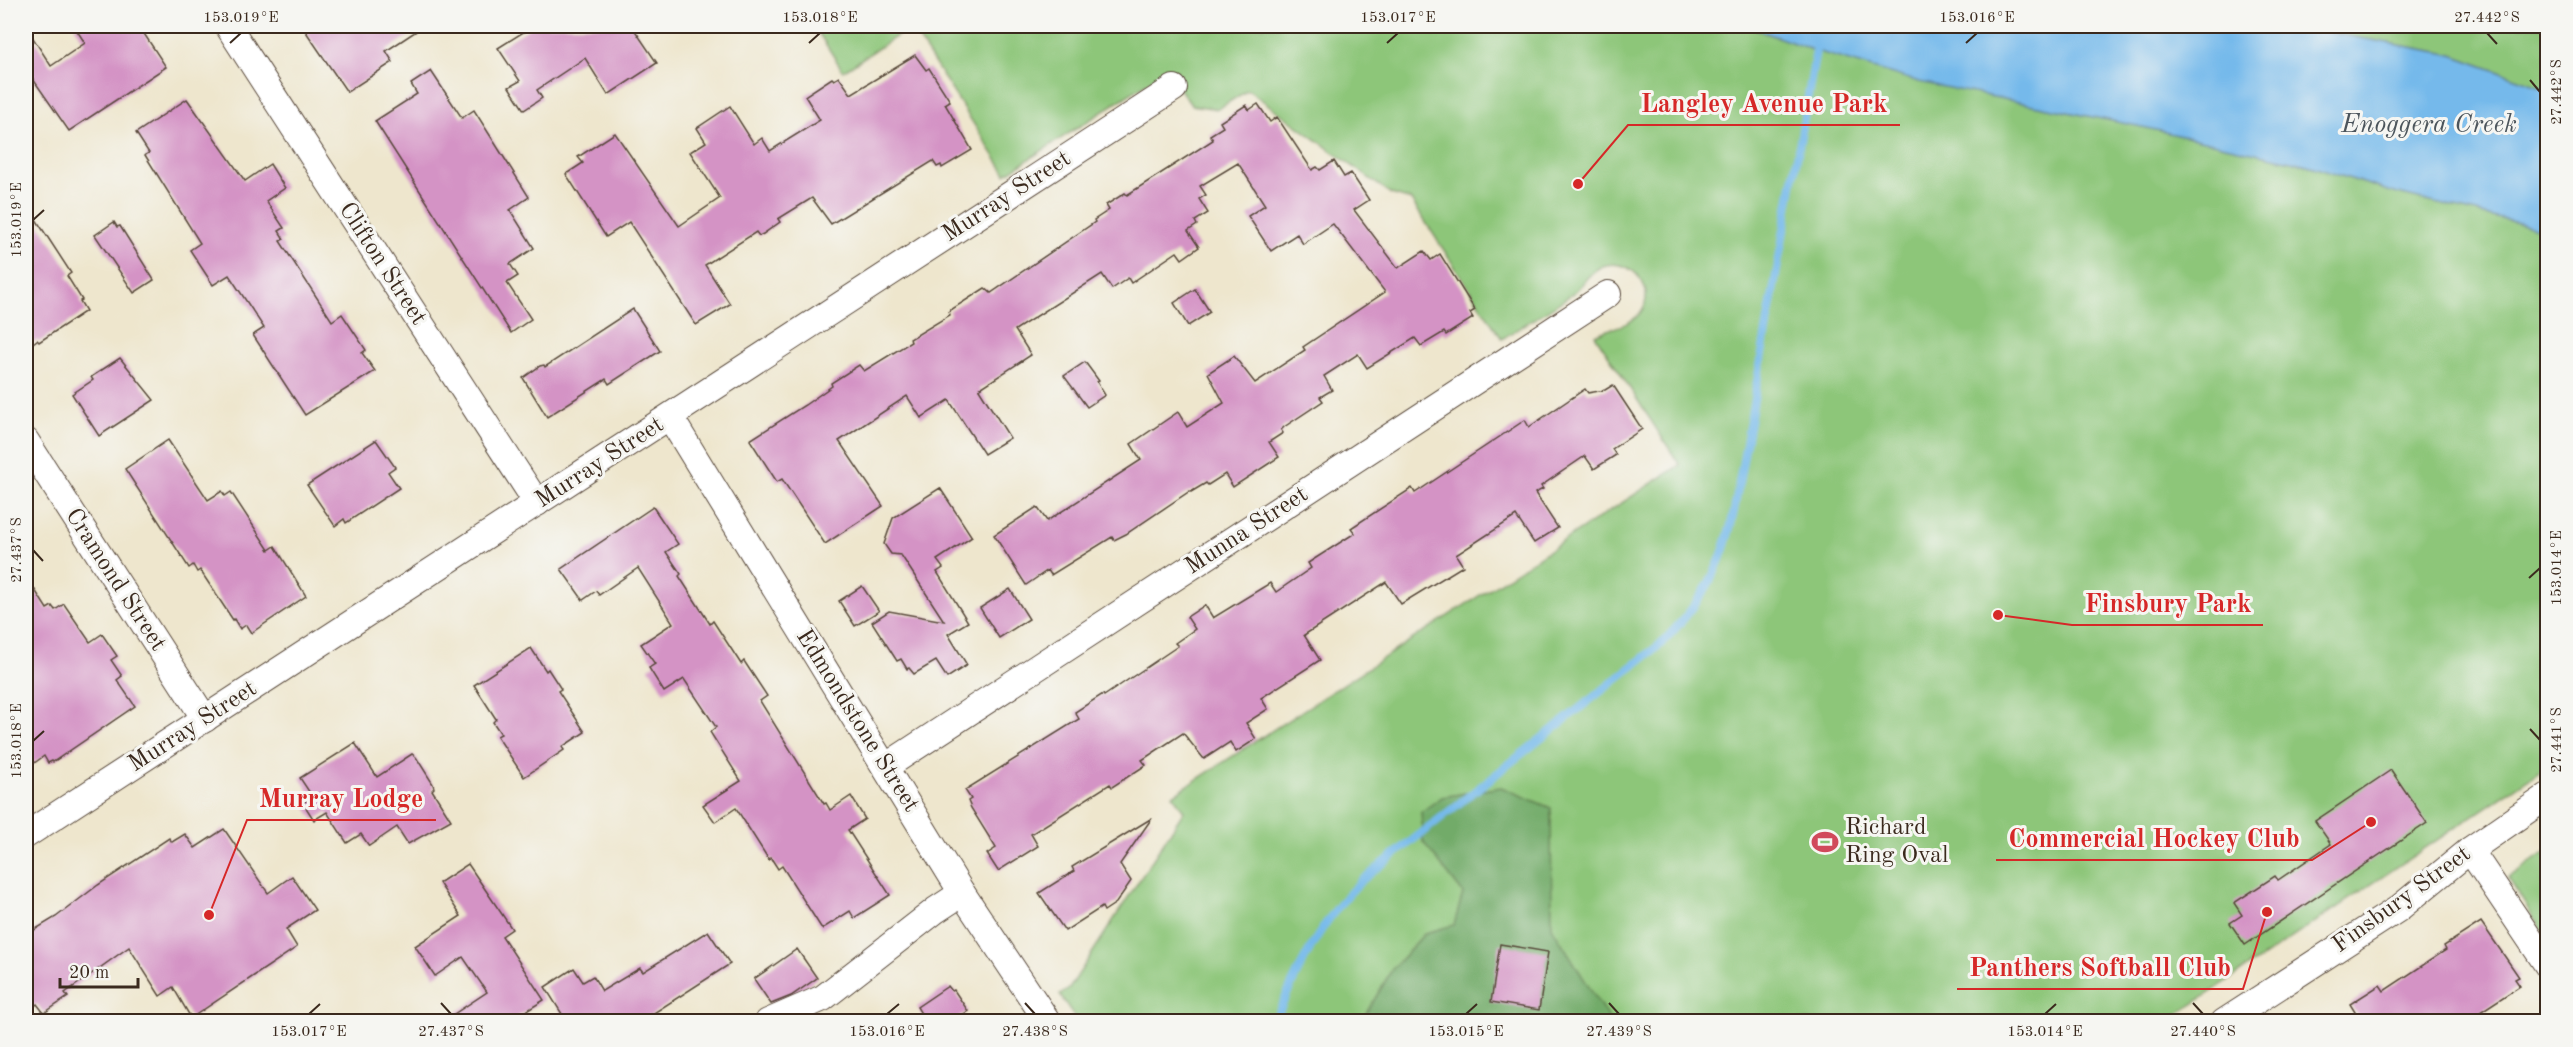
<svg xmlns="http://www.w3.org/2000/svg" width="2573" height="1047" font-family="'Old Standard TT',serif">
<style>
.green{fill:#8dc679;stroke:#64784c;stroke-width:1.5}
.forest{fill:#72ab69;stroke:#566a44;stroke-width:1.5}
.water{fill:#74b9eb;stroke:#587284;stroke-width:1.5}
.lines{fill:none;stroke-linecap:round;stroke-linejoin:round}
.stream{stroke:#74b9eb;stroke-width:8}
.building{fill:#d493c5}
.street-casing{stroke:#564638;stroke-width:28}
.street{stroke:#fff;stroke-width:26}
.ticks{fill:none;stroke:#3b2a1e;stroke-width:2}
.labels{text-anchor:middle;dominant-baseline:central;stroke-width:6;stroke-linejoin:round;paint-order:stroke}
.street-label{font-size:24px;fill:#3b2a1e;stroke:#f6f6f2}
.poi-label{font-size:24px;fill:#3b2a1e;stroke:#f6f6f2;text-anchor:start}
.water-label{font-size:26px;font-style:italic;fill:#4c555c;stroke:#f6f6f2}
.leader{fill:none;stroke:#d62828;stroke-width:2}
.callout-dot{fill:#d62828;stroke:#f6f6f2;stroke-width:2}
.callout-label{font-size:26px;text-anchor:middle;font-weight:bold;fill:#d62828;stroke:#f6f6f2;stroke-width:6;stroke-linejoin:round;paint-order:stroke}
.neatline{fill:none;stroke:#3b2a1e;stroke-width:2}
.ticks-label{font-size:15px;text-anchor:middle;fill:#3b2a1e}
</style>
<rect width="100%" height="100%" fill="#f6f6f2"/>
<filter id="ink" filterUnits="userSpaceOnUse"><feTurbulence type="fractalNoise" baseFrequency=".0167" numOctaves="2"/><feDisplacementMap in="SourceGraphic" scale="12" xChannelSelector="R" yChannelSelector="G"/><feConvolveMatrix kernelMatrix="1 2 1 2 8 2 1 2 1" color-interpolation-filters="sRGB"/></filter>
<filter id="wash" filterUnits="userSpaceOnUse"><feTurbulence type="fractalNoise" baseFrequency=".008" numOctaves="4" result="noise"/><feDisplacementMap in="SourceGraphic" scale="24" xChannelSelector="R" yChannelSelector="G"/><feGaussianBlur stdDeviation="1.35" result="paint"/><feColorMatrix in="noise" values="0 0 0 0 0 0 0 0 0 0 0 0 0 0 0 0 0 1.4 0 .05"/><feComposite in="paint" operator="in"/></filter>
<g filter="url(#wash)">
<rect width="100%" height="100%" fill="#eee6cd"/>
<g class="green">
<path d="M814,26H1747L1816,51L2304,164L2398,194L2547,230V766L2168,1021H1077L1060,995L1069,989L1184,811L1173,795L1680,465L1595,335C1610,327 1629,327 1640,313C1659,289 1630,256 1603,266C1589,271 1583,286 1572,294C1550,310 1525,324 1502,339L1411,200L1391,194L1248,90L1218,109L1191,105L1167,70L1006,174L911,27L843,71Z"/>
<polygon points="2293,26 2547,26 2547,89 2449,54"/>
<polygon points="2547,851 2547,938 2508,878"/>
</g>
<polygon class="forest" points="1501,787 1551,808 1552,927 1610,1021 1361,1022 1393,968 1425,933 1454,925 1463,893 1423,842 1421,812 1442,797"/>
<polygon class="water" points="1747,26 2293,26 2449,54 2547,89 2547,230 2398,194 2304,164 2147,128 1919,82 1816,51"/>
<g class="lines">
<path class="stream" d="M1274,1022C1300,967 1317,925 1361,881L1662,643C1703,600 1722,570 1734,511L1816,51L1823,26"/>
</g>
<g id="blocks">
<g class="building">
<polygon points="74,26 139,26 166,67 69,131 26,69 26,27 51,66 85,43"/>
<polygon points="302,26 424,26 386,51 393,62 347,92"/>
<polygon points="533,26 632,26 657,63 608,95 585,58 537,90 542,98 524,110 509,87 520,81 498,48"/>
<polygon points="915,55 926,70 929,68 950,101 945,104 972,150 942,168 941,165 937,167 933,161 831,224 812,198 778,219 780,222 763,234 759,236 756,232 705,265 730,304 696,325 629,222 606,237 566,174 583,163 578,157 615,133 679,226 720,198 690,152 706,142 697,128 730,106 754,144 762,138 770,151 820,120 805,96 806,95 832,78 834,80 839,77 851,94"/>
<polygon points="431,71 462,118 474,110 529,197 510,210 534,248 510,264 518,276 507,283 531,319 511,333 375,121 417,94 411,84"/>
<polygon points="187,99 245,181 270,164 285,188 266,201 284,228 279,231 284,239 280,241 332,321 342,314 366,350 362,353 375,371 305,415 253,335 264,328 229,275 213,285 190,250 200,243 145,155 149,153 136,133"/>
<polygon points="1258,104 1270,122 1277,117 1312,170 1317,167 1320,170 1334,161 1344,177 1351,173 1369,200 1354,210 1398,268 1424,251 1431,260 1440,254 1475,310 1470,313 1473,318 1446,335 1444,332 1421,346 1415,338 1367,368 1358,354 1324,376 1332,390 1320,397 1323,401 1284,427 1281,430 1283,433 1269,442 1279,457 1233,487 1225,474 1208,485 1206,483 1191,492 1190,491 1126,534 1114,540 1112,537 1051,575 1048,570 1026,585 994,535 1037,507 1047,521 1141,460 1131,444 1178,412 1187,427 1224,403 1208,373 1234,356 1255,383 1305,350 1303,347 1385,292 1333,224 1303,244 1297,234 1271,251 1248,216 1265,205 1238,163 1200,186 1206,195 1199,199 1208,213 1195,221 1197,225 1188,231 1199,247 1182,259 1177,252 1131,283 1128,278 1112,289 1102,274 1015,330 1031,355 979,389 1010,438 984,454 949,400 921,418 907,396 839,441 883,506 825,544 782,479 777,482 750,440 805,405 832,386 831,383 859,365 864,371 911,342 910,339 950,315 949,311 985,288 991,293 1095,222 1094,220 1109,210 1106,205 1125,193 1127,195 1213,140 1210,135 1223,127 1220,122 1246,105 1249,110"/>
<polygon points="26,204 71,273 67,276 82,300 80,301 86,311 39,342 37,340 33,343 26,332"/>
<polygon points="114,222 117,227 120,226 154,280 134,293 95,235"/>
<polygon points="1195,289 1210,312 1188,326 1174,303"/>
<polygon points="633,309 660,351 609,384 606,379 547,417 523,378 540,366 544,365 545,367"/>
<polygon points="120,358 154,400 99,436 72,394 93,380 91,377"/>
<polygon points="1085,362 1099,381 1097,382 1105,395 1087,407 1064,376"/>
<polygon points="1613,385 1642,429 1612,449 1616,455 1594,469 1585,456 1541,486 1543,489 1535,493 1558,528 1534,543 1516,516 1456,555 1463,566 1401,604 1386,582 1304,635 1320,660 1261,698 1268,709 1246,723 1256,739 1236,752 1230,742 1204,759 1183,733 1142,760 1146,765 1112,787 1110,784 1031,834 1038,846 998,871 987,854 996,848 971,808 968,801 971,799 965,790 1079,719 1075,712 1103,694 1104,696 1178,646 1175,643 1195,629 1187,617 1205,605 1213,618 1270,583 1276,592 1311,568 1308,563 1355,533 1351,528 1412,488 1415,493 1525,420 1529,427 1585,389 1588,393 1605,390"/>
<polygon points="168,440 208,500 222,491 225,496 231,492 269,550 275,546 306,596 251,633 246,625 240,629 234,619 233,620 200,570 197,572 193,565 189,568 125,469"/>
<polygon points="376,440 395,467 388,472 399,488 346,523 344,519 335,526 307,485"/>
<polygon points="940,488 972,537 937,560 943,568 937,572 968,622 948,634 967,665 947,678 936,661 914,674 909,668 907,669 901,659 897,661 872,622 889,611 944,621 901,555 891,554 884,544 893,518"/>
<polygon points="653,507 678,544 666,552 681,574 679,576 710,624 713,621 741,664 744,661 767,696 760,701 824,804 826,803 830,810 851,796 865,819 848,830 890,895 854,918 850,911 822,929 782,866 778,869 771,858 769,860 736,808 715,822 703,805 741,781 710,732 716,727 684,679 664,692 649,668 655,664 641,644 673,623 638,568 599,595 596,591 583,600 561,569"/>
<polygon points="26,576 47,609 52,606 55,610 64,604 90,642 102,634 117,656 111,660 122,676 117,680 135,706 53,762 52,761 48,763 44,756 26,769"/>
<polygon points="862,586 879,611 855,626 839,601"/>
<polygon points="1010,589 1029,619 999,638 980,608"/>
<polygon points="531,648 546,671 548,669 561,689 558,691 585,732 562,747 564,750 524,777 497,736 501,734 493,722 496,719 474,685"/>
<polygon points="355,743 377,777 412,754 416,757 433,784 434,788 432,790 451,820 408,844 397,827 369,846 361,834 347,843 327,812 314,820 303,803 312,796 300,778"/>
<polygon points="2391,770 2427,823 2245,945 2230,923 2242,915 2234,903 2275,876 2278,880 2331,844 2315,821"/>
<polygon points="1152,818 1120,864 1131,881 1116,903 1104,911 1102,907 1065,931 1039,893 1074,871 1072,867"/>
<polygon points="224,829 268,893 292,876 315,910 286,929 297,947 191,1018 173,987 160,996 129,947 65,993 68,997 44,1013 37,1004 26,1011 26,935 56,917 98,885 169,838 172,842 185,834 195,848"/>
<polygon points="468,864 512,929 502,936 544,1000 509,1022 442,1022 487,992 463,957 435,976 415,946 461,916 439,883"/>
<polygon points="2481,922 2519,977 2515,979 2520,986 2465,1022 2361,1022 2350,1004 2380,985 2384,991 2446,950 2444,946"/>
<polygon points="708,931 730,964 640,1022 567,1022 545,987 574,968 583,982 593,976 602,991 640,968 643,972"/>
<polygon points="1500,944 1548,952 1539,1010 1491,1002"/>
<polygon points="797,949 817,978 791,996 771,1004 754,979"/>
<polygon points="948,986 952,991 954,990 968,1011 952,1022 926,1022 917,1007"/>
</g>
</g>
</g>
<g filter="url(#ink)">
<use href="#blocks" fill-opacity="0" stroke="#564638" stroke-width="1.5"/>
<g class="lines">
<g class="street-casing">
<g id="street">
<polyline points="228,26 537,503"/>
<polyline points="670,417 962,893 1048,1022"/>
<polyline points="26,441 205,719"/>
<polyline points="885,767 1608,294"/>
<polyline points="26,835 1174,88"/>
<polyline points="2470,850 2548,966"/>
<polyline points="768,1022 823,998 936,910 962,893"/>
<polyline points="2224,1022 2398,909 2470,850 2548,796"/>
</g>
</g>
<use href="#street" class="street"/>
</g>
</g>
<path class="ticks" d="M2487,33L2497,44M230,43L241,33M809,43L820,33M1387,43L1398,33M1966,43L1977,33M2530,80L2540,92M33,220L44,210M33,550L43,561M2529,578L2540,568M2530,729L2540,740M33,741L44,731M441,1003L451,1014M1025,1003L1035,1014M1609,1003L1619,1014M2193,1003L2203,1014M309,1014L320,1004M887,1014L899,1004M1466,1014L1477,1004M2045,1014L2056,1004"/>
<defs>
<g id="stadium-bare" transform="scale(2.07)"><path d="M0-5a6.5 5 0 1 0 0 10a6.5 5 0 1 0 0-10ZM-3.5-1.8h7v3.6h-7Z" fill="#d1495b" stroke="#f6f6f2" stroke-width="2.5" paint-order="stroke"/></g>
</defs>
<g fill-rule="evenodd">
<use href="#stadium-bare" x="1825" y="842"/>
</g>
<g class="labels">
<g class="street-label">
<text transform="translate(1007 197) rotate(-33)">Murray Street</text>
<text transform="translate(382 264) rotate(57)">Clifton Street</text>
<text transform="translate(600 463) rotate(-33)">Murray Street</text>
<text transform="translate(1247 531) rotate(-33)">Munna Street</text>
<text transform="translate(115 580) rotate(57)">Cramond Street</text>
<text transform="translate(857 721) rotate(58)">Edmondstone Street</text>
<text transform="translate(193 727) rotate(-33)">Murray Street</text>
<text transform="translate(2402 900) rotate(-36)">Finsbury Street</text>
</g>
<g class="poi-label">
<text x="1845" y="828">Richard<tspan x="1845" dy="28">Ring Oval</tspan></text>
</g>
<g class="water-label">
<text x="2429" y="125">Enoggera Creek</text>
</g>
</g>
<path class="leader" d="M1578 184L1628 125H1900M1998 615L2072 625H2263M209 915L247 820H436M2371 822L2312 860H1996M2267 912L2243 989H1957"/>
<g class="callout-dot">
<circle cx="1578" cy="184" r="6"/>
<circle cx="1998" cy="615" r="6"/>
<circle cx="209" cy="915" r="6"/>
<circle cx="2371" cy="822" r="6"/>
<circle cx="2267" cy="912" r="6"/>
</g>
<g class="callout-label">
<text x="1764" y="112">Langley Avenue Park</text>
<text x="2168" y="612">Finsbury Park</text>
<text x="341" y="807">Murray Lodge</text>
<text x="2154" y="847">Commercial Hockey Club</text>
<text x="2100" y="976">Panthers Softball Club</text>
</g>
<rect width="2573" height="1047" fill="none" stroke="#f6f6f2" stroke-width="66"/>
<path d="M60 978v9h78v-9" fill="none" stroke="#3b2a1e" stroke-width="3"/>
<text x="69" y="978" font-size="18" fill="#3b2a1e" stroke="#f6f6f2" stroke-width="4.5" paint-order="stroke">20 m</text>
<rect x="33" y="33" width="2507" height="981" class="neatline"/>
<g class="ticks-label">
<text x="241" y="22">153.019°E</text>
<text x="820" y="22">153.018°E</text>
<text x="1398" y="22">153.017°E</text>
<text x="1977" y="22">153.016°E</text>
<text x="2487" y="22">27.442°S</text>
<text transform="translate(2556 92) rotate(-90)" y="5">27.442°S</text>
<text transform="translate(16 220) rotate(-90)" y="5">153.019°E</text>
<text transform="translate(16 550) rotate(-90)" y="5">27.437°S</text>
<text transform="translate(2556 568) rotate(-90)" y="5">153.014°E</text>
<text transform="translate(2556 740) rotate(-90)" y="5">27.441°S</text>
<text transform="translate(16 741) rotate(-90)" y="5">153.018°E</text>
<text x="309" y="1036">153.017°E</text>
<text x="451" y="1036">27.437°S</text>
<text x="887" y="1036">153.016°E</text>
<text x="1035" y="1036">27.438°S</text>
<text x="1466" y="1036">153.015°E</text>
<text x="1619" y="1036">27.439°S</text>
<text x="2045" y="1036">153.014°E</text>
<text x="2203" y="1036">27.440°S</text>
</g>
</svg>
